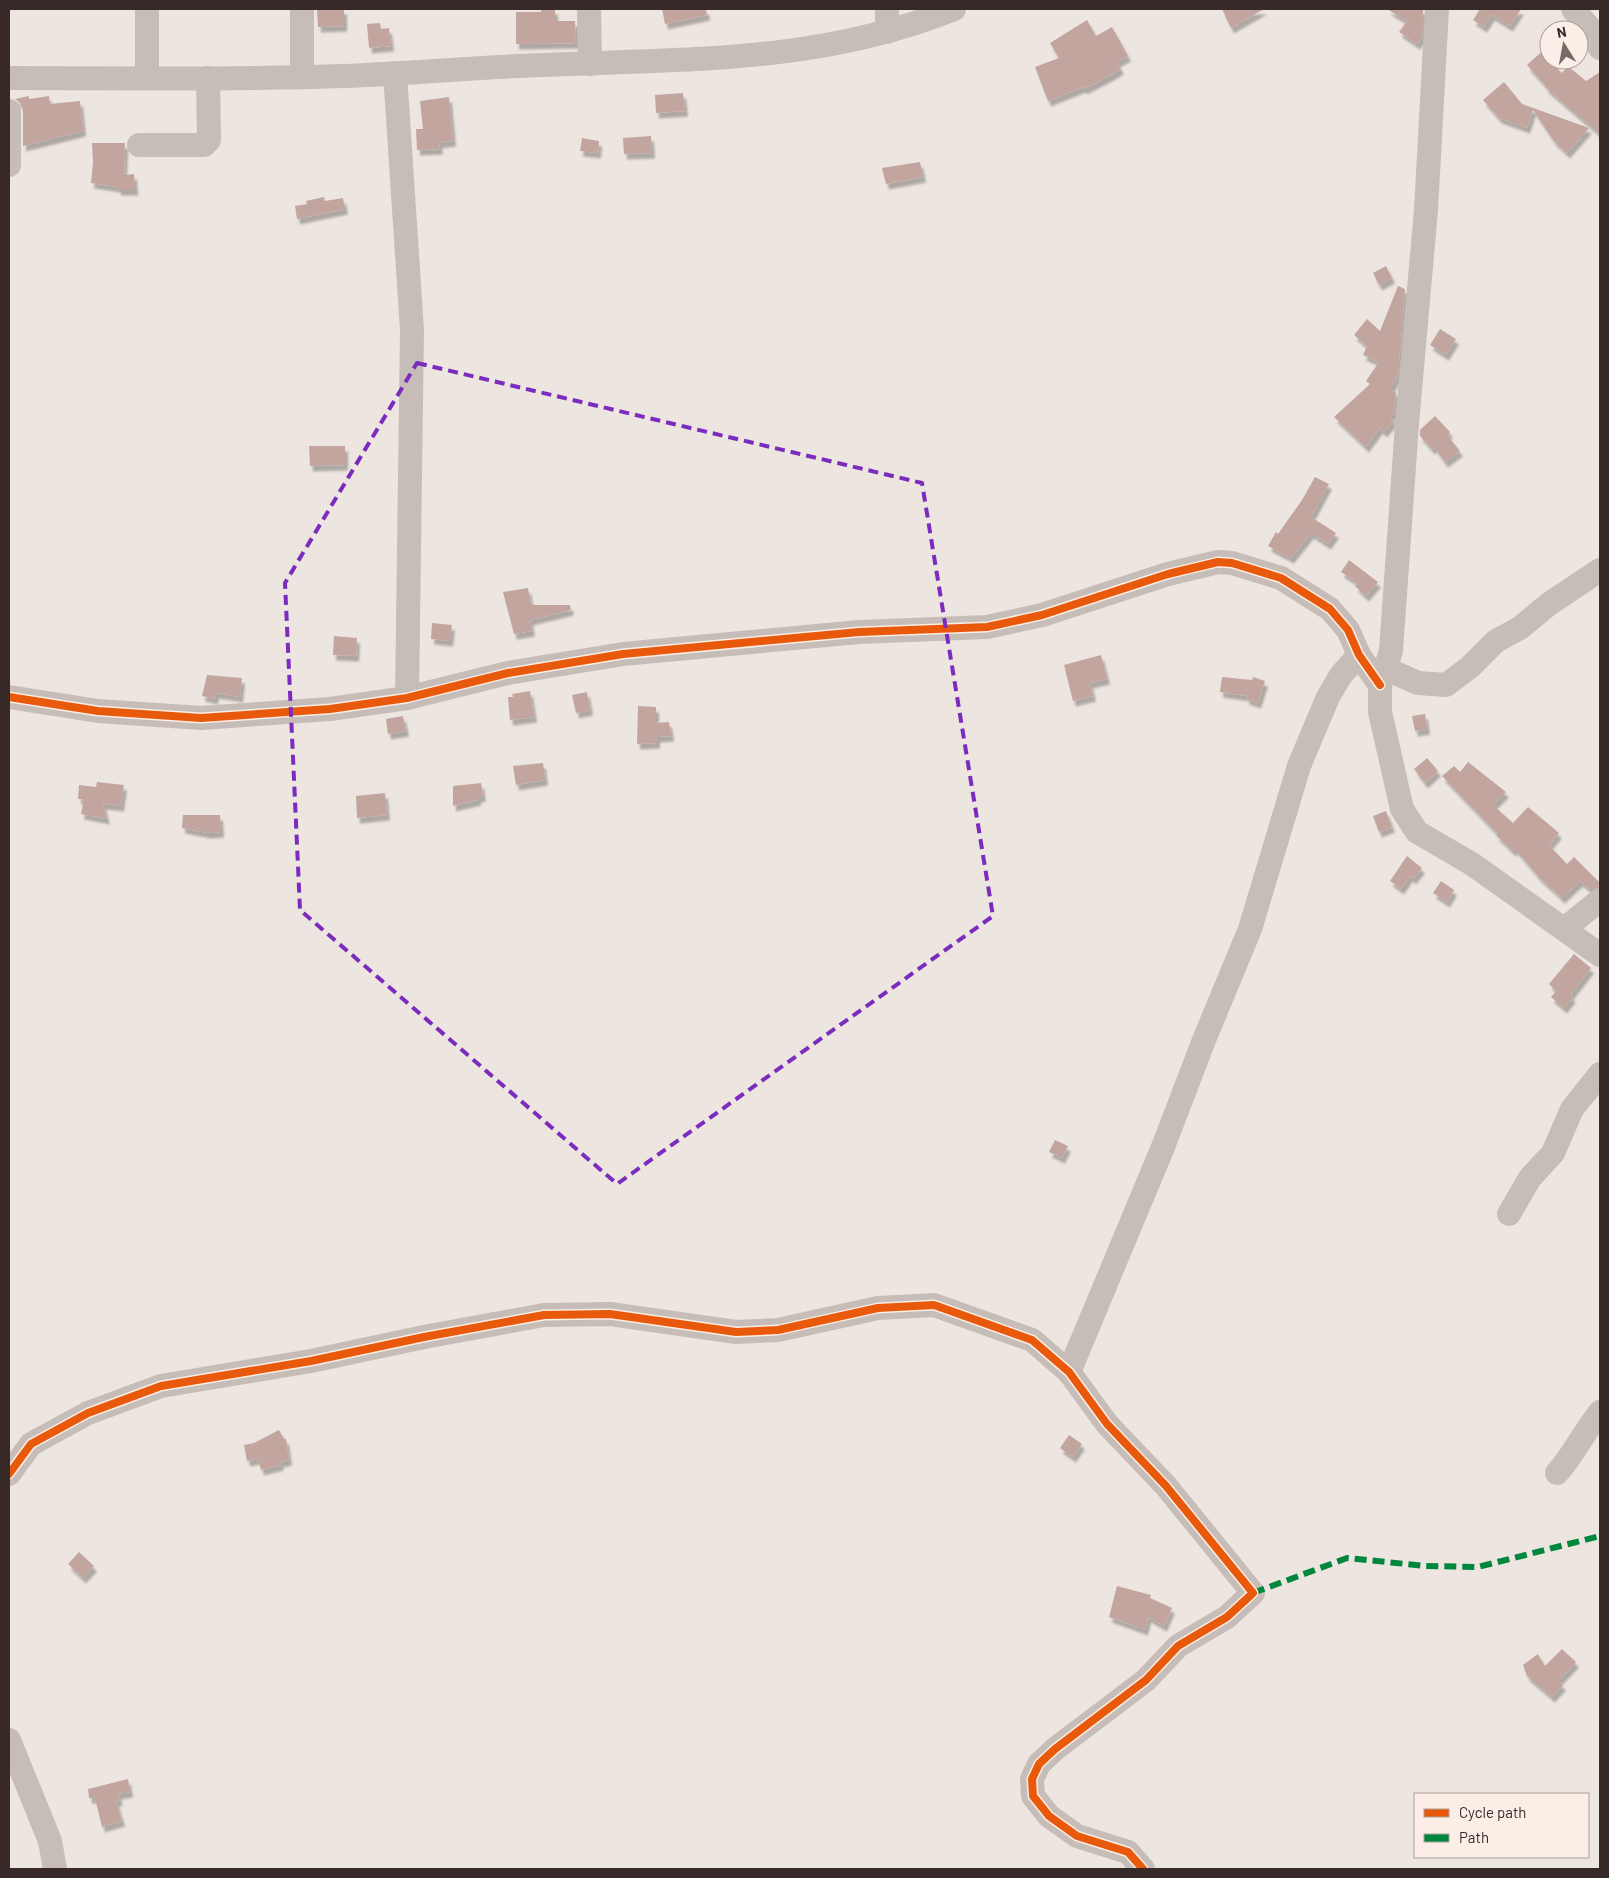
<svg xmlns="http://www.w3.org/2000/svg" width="1609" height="1878" font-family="Barlow,sans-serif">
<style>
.building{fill:#c3a59f;filter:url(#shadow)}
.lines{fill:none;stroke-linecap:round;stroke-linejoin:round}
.minor{stroke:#c7bdb8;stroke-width:24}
.quiet{stroke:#00873e;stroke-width:6;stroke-dasharray:12 6;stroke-linecap:butt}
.cycleway-casing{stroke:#fbeee6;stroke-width:11}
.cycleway{stroke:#e8590c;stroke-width:8}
.marked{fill:none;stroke:#7b2cbf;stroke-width:4;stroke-dasharray:10 6;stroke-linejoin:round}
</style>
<defs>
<filter id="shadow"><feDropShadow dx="3" dy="5.5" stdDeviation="1" flood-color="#0004"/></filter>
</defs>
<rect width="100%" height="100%" fill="#ede5df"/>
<g class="building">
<polygon points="317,9 344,9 344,26 318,27"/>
<polygon points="541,9 555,9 555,21 575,21 576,43 516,44 516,12 541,12"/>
<polygon points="662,9 706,9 707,15 665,24"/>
<polygon points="1222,9 1264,9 1231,28"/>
<polygon points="1387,9 1423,9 1422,38 1417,44 1399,32 1407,21"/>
<polygon points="1480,9 1521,9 1510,26 1492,15 1484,27 1473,20"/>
<polygon points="1087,20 1096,36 1112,27 1128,56 1117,62 1121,69 1109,76 1084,89 1083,87 1048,101 1035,67 1059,58 1050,43"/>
<polygon points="380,23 381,29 389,28 391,46 369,48 367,24"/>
<polygon points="1549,45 1549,60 1562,73 1568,66 1586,81 1600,72 1600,134 1545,87 1546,86 1527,65"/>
<polygon points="1504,82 1522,104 1589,128 1567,153 1554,141 1533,110 1527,128 1499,118 1483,100"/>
<polygon points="683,93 685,111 656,113 655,95"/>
<polygon points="29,96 29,99 49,96 50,104 80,101 83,131 23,146 23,111 21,104 15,99"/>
<polygon points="449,97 453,141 439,143 440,149 417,150 416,129 423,129 420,101"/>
<polygon points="651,136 652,153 624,154 623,138"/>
<polygon points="582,138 599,141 598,153 580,151"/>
<polygon points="92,143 125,143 124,175 134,174 135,190 118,190 118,187 91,183 93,163"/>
<polygon points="920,162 923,177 886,184 882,168"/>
<polygon points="324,197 325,201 343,198 345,209 297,219 295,206 307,204 306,201"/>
<polygon points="1386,266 1392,278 1379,285 1373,273"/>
<polygon points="1398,286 1405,289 1398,375 1391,388 1396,393 1394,413 1391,416 1393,422 1384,432 1380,428 1366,447 1334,417 1370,384 1366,381 1379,362 1363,355 1367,346 1354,335 1367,319 1380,331"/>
<polygon points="1440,329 1456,339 1446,355 1430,345"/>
<polygon points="1435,416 1450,432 1447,435 1460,451 1445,462 1434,447 1432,449 1420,436 1420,430"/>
<polygon points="309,446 345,446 345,465 310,466"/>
<polygon points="1315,477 1329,484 1311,517 1336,533 1328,544 1311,533 1291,558 1268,546 1276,532 1278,534 1302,500"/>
<polygon points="1349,560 1378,582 1366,596 1355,586 1358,583 1341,572"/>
<polygon points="528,588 531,605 570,605 571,610 530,620 532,631 514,634 503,592"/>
<polygon points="432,623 452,625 450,641 431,639"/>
<polygon points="334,636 357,638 356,656 333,655"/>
<polygon points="1101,655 1107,679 1090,683 1093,696 1073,701 1064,665"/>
<polygon points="207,675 242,678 240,697 216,693 215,699 202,696"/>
<polygon points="1222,677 1252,680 1253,677 1265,681 1258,703 1246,699 1247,696 1220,692"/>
<polygon points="530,691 534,717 510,720 508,697 513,697 512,694"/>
<polygon points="587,692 590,710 576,713 572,695"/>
<polygon points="638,706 656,707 656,723 669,722 671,736 657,737 657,743 637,744"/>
<polygon points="1425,714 1427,729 1415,731 1412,716"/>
<polygon points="403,716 406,731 388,734 386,719"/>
<polygon points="1427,758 1438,771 1425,783 1414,769"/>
<polygon points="1468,762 1506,792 1493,805 1513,823 1528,807 1559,833 1549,845 1567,864 1574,857 1600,883 1600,887 1591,890 1580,881 1562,898 1539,877 1515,849 1513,851 1496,835 1498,834 1442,776 1454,766 1460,772"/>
<polygon points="543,763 545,780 516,785 513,766"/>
<polygon points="97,782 124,785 121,806 103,804 107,819 81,814 84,799 78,799 79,785 96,787"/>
<polygon points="481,783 483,796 478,797 478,800 453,806 453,786"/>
<polygon points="385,793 387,815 357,818 356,796"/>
<polygon points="1386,811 1392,827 1379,832 1373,816"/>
<polygon points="183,815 220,815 221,832 208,833 182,828"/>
<polygon points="1407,856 1422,868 1413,879 1410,876 1401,889 1390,881"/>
<polygon points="1441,881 1454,890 1447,902 1433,893"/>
<polygon points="1574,954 1591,968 1570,995 1573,997 1564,1008 1551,997 1556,991 1549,984"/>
<polygon points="1055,1140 1068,1146 1062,1158 1049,1152"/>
<polygon points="279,1430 284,1439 286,1439 289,1460 280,1462 281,1465 261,1470 258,1459 247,1461 244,1445 254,1443"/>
<polygon points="1069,1435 1082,1444 1073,1457 1060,1448"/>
<polygon points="79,1552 94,1566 83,1578 68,1564"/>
<polygon points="1117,1586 1151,1595 1150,1598 1172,1608 1164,1626 1148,1617 1145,1630 1109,1617"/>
<polygon points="1562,1649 1576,1662 1558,1681 1563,1685 1552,1697 1527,1676 1523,1665 1538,1654 1545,1666"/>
<polygon points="128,1779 130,1792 118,1794 120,1800 116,1801 122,1821 102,1827 95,1798 89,1798 88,1789"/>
</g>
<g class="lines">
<g class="minor">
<polyline points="147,9 147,78"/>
<polyline points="302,9 302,77"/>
<polyline points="589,9 590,64"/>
<polyline points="1437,9 1426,210 1407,424 1391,651 1380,685 1380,712 1402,809 1417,832 1472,864 1600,955"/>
<polyline points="1573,9 1589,27 1600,48"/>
<polyline points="887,32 887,9"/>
<polyline points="395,73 412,330 407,698"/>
<path d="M9,78C120,78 232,80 344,76C418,73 493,66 568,64C702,59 827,60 954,9"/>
<polyline points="9,111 9,165"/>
<polyline points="139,145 204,145 209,140 208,78"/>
<polyline points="1384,668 1418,683 1446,685 1470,667 1496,641 1520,628 1549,604 1600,570"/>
<polyline points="9,697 98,711 201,718 330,709 407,698 508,673 623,654 859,632 987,627 1042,615 1168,574 1218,562 1232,563 1281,578 1330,609 1348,630 1359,655 1380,685"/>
<polyline points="1564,929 1600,900"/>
<polyline points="1509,1214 1530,1178 1553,1153 1572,1109 1600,1074"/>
<polyline points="1069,1372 1163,1147 1204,1040 1250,929 1299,766 1328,697 1341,675 1359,655"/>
<path d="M1557,1473C1574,1454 1584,1432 1600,1412"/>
<polyline points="9,1474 31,1444 88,1413 161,1386 311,1361 424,1337 544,1315 610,1314 736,1332 778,1330 878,1308 934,1305 1032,1340 1069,1372 1107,1424 1166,1486 1253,1593 1227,1617 1178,1646 1146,1680 1055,1749 1039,1764 1032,1779 1033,1796 1049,1816 1077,1836 1128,1852 1143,1869"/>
<polyline points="9,1740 50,1841 55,1869"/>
</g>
<polyline class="quiet" points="1253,1593 1347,1558 1426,1566 1478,1567 1600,1536"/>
<g class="cycleway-casing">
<g id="cycleway">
<polyline points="9,697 98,711 201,718 330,709 407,698 508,673 623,654 859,632 987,627 1042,615 1168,574 1218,562 1232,563 1281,578 1330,609 1348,630 1359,655 1380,685"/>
<polyline points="9,1474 31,1444 88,1413 161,1386 311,1361 424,1337 544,1315 610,1314 736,1332 778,1330 878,1308 934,1305 1032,1340 1069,1372 1107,1424 1166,1486 1253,1593 1227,1617 1178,1646 1146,1680 1055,1749 1039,1764 1032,1779 1033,1796 1049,1816 1077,1836 1128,1852 1143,1869"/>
</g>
</g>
<use href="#cycleway" class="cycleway"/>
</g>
<path class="marked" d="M417,363L922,483L993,916L617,1184L300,910L285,583Z"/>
<rect width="1609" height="1878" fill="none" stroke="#372927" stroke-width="20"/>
<rect x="1414" y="1793" width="175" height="65" fill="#fbeee6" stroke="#ad9f9a"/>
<rect x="1424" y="1809" width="25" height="8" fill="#e8590c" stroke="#ad9f9a"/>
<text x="1459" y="1818" font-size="15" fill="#372927">Cycle path</text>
<rect x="1424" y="1834" width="25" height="8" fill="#00873e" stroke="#ad9f9a"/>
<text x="1459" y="1843" font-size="15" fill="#372927">Path</text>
<g transform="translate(1564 45) rotate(349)"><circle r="24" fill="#fbeee6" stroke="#ad9f9a"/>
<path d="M0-4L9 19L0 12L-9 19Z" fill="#776b67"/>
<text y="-8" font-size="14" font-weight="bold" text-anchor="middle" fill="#372927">N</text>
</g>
</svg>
